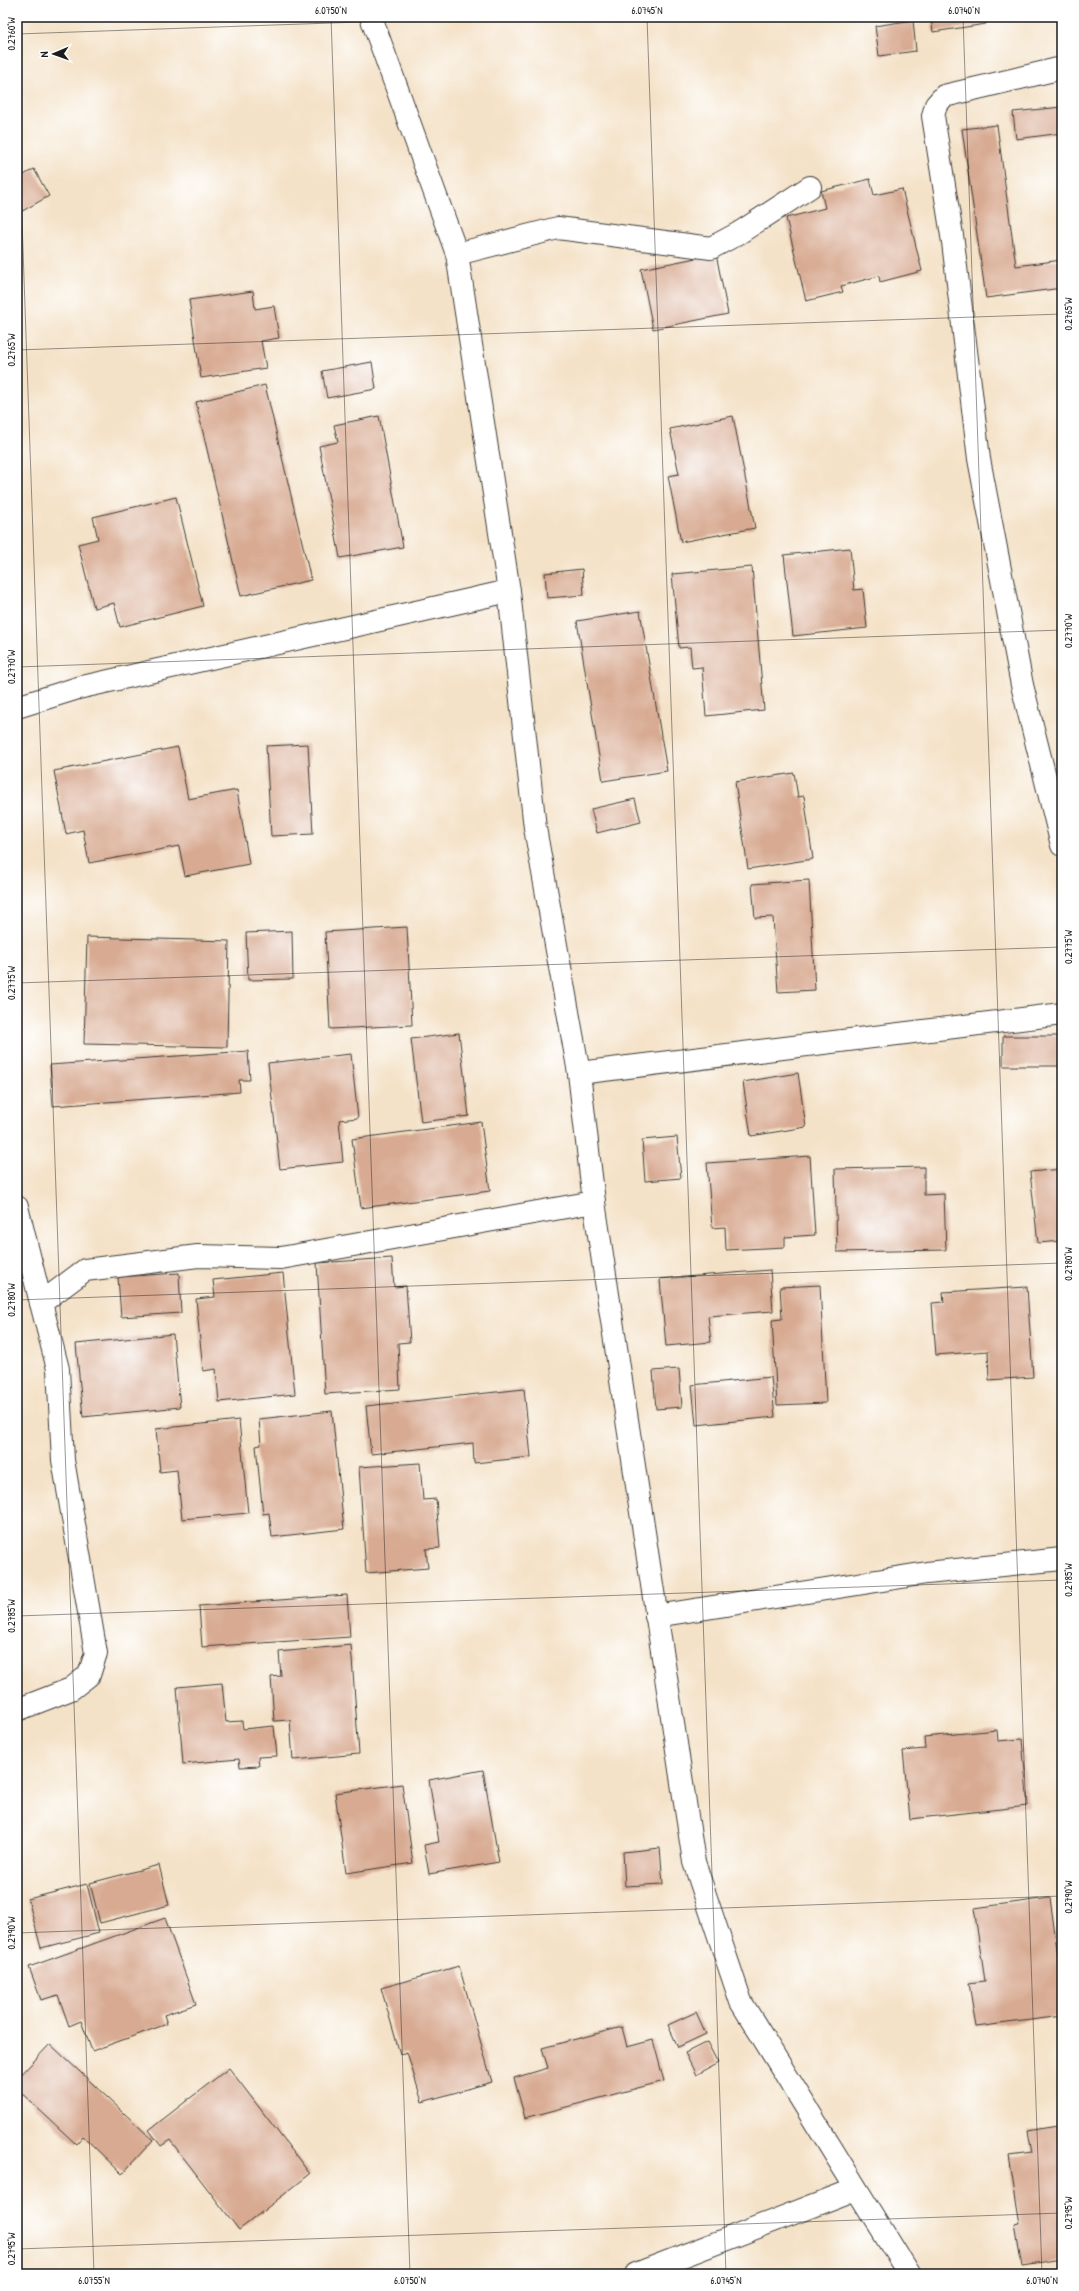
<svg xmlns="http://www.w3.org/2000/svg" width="1079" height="2291" font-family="'Patrick Hand',sans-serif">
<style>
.building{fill:#d8aa92}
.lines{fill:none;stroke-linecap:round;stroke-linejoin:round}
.minor-casing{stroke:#3c3a36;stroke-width:24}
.minor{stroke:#fff;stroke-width:22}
.ticks{fill:none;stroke:#1c1c1c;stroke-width:1;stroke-opacity:0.45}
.neatline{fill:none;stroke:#1c1c1c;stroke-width:1.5}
.ticks-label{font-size:10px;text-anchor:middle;fill:#1c1c1c}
</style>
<rect width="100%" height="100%" fill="#fff"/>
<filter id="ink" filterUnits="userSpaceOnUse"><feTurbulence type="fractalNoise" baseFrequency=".025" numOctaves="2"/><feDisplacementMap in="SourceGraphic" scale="8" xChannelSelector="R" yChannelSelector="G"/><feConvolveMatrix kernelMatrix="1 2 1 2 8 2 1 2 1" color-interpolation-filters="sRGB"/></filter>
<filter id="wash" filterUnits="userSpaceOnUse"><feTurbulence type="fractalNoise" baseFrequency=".012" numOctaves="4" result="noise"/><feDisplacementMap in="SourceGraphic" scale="16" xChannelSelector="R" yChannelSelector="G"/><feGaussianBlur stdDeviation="0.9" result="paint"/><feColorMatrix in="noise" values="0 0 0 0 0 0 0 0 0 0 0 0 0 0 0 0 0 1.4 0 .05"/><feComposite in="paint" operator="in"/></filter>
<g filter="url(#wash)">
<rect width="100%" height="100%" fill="#f4e2c8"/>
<g id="blocks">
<g class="building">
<polygon points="931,17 985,17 986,24 933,32"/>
<polygon points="913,20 916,51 879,56 875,26"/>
<polygon points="1062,107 1062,133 1016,139 1013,112"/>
<polygon points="997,125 1016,266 1062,260 1062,288 986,298 962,129"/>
<polygon points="34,169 49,196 17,214 17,179"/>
<polygon points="870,179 874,195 902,189 922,271 880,282 879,276 841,286 843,292 806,301 786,218 825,208 821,191"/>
<polygon points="716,254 728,314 653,329 641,269"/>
<polygon points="253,291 255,309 274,306 279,338 261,341 266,368 201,378 189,300"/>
<polygon points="372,362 376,389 327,398 322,371"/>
<polygon points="265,385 311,580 241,596 196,402"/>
<polygon points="379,416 403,547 340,558 319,446 338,442 334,425"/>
<polygon points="733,416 755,528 681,542 668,476 679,474 670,429"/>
<polygon points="176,497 203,606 120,627 114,603 94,608 78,544 98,539 93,517"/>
<polygon points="850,548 854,590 863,589 867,628 793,636 784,555"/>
<polygon points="752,567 764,710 706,716 702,667 692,668 690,647 679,648 672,574"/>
<polygon points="582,569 584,595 547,598 545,573"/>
<polygon points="640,611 667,771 603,781 577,621"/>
<polygon points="17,614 20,625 17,626"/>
<polygon points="308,744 313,834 271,836 266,746"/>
<polygon points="178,747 188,799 237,790 249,864 185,876 179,846 89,863 83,830 66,834 54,771"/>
<polygon points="794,773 798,797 804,796 813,859 748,869 735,782"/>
<polygon points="635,799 641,822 597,833 591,809"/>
<polygon points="809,880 815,990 778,992 773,917 755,918 752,884"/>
<polygon points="407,927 412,1025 330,1029 325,932"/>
<polygon points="292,931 293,979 248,980 246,933"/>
<polygon points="87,937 229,941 227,1047 84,1044"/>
<polygon points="459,1033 469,1116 421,1122 411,1039"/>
<polygon points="1003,1036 1060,1036 1059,1066 1003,1066"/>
<polygon points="248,1051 250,1080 239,1080 240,1092 53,1106 50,1065"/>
<polygon points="351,1054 358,1118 339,1120 343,1162 280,1169 268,1063"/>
<polygon points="798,1073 806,1127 751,1136 743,1082"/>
<polygon points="481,1122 490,1191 361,1208 352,1139"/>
<polygon points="677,1137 681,1178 645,1181 642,1140"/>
<polygon points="810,1156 815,1235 785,1237 785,1247 726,1250 725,1227 712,1228 707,1163"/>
<polygon points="924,1167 924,1195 944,1194 946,1250 837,1252 835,1169"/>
<polygon points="1062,1169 1062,1241 1038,1243 1030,1172"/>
<polygon points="392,1258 394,1287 406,1286 410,1342 398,1343 400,1389 325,1394 317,1263"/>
<polygon points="770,1270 773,1311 708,1316 711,1342 666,1346 660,1279"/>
<polygon points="179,1273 181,1313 121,1317 118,1277"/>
<polygon points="283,1273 295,1394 219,1402 216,1369 203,1371 196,1299 215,1297 213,1280"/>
<polygon points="820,1285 826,1403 777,1405 772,1320 782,1319 780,1287"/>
<polygon points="1027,1287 1033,1377 989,1380 988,1351 936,1355 932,1303 944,1302 943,1292"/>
<polygon points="173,1334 180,1407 83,1417 76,1344"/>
<polygon points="679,1369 682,1407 656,1409 653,1371"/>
<polygon points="771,1377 775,1417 696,1425 692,1385"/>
<polygon points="524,1389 531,1457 474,1463 473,1443 371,1454 366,1406"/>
<polygon points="332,1411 344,1529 272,1537 269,1513 263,1514 256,1446 261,1445 259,1419"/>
<polygon points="239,1420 248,1513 182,1519 177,1470 160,1472 156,1429"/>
<polygon points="420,1463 423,1500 436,1499 440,1548 426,1549 428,1568 366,1573 359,1467"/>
<polygon points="347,1595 350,1637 202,1647 199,1606"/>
<polygon points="351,1645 359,1754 293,1760 290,1720 274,1721 271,1677 281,1676 279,1652"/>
<polygon points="222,1683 226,1722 242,1721 243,1729 274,1726 277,1756 258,1757 259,1766 240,1767 239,1759 183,1764 177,1687"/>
<polygon points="997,1730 998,1741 1022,1739 1028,1806 910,1819 903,1751 925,1749 924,1737"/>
<polygon points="483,1770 499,1862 429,1874 424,1845 439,1842 429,1780"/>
<polygon points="402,1784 413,1863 346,1873 335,1793"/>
<polygon points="660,1848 663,1884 625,1886 623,1852"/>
<polygon points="159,1865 169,1905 100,1923 90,1883"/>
<polygon points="87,1884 99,1933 41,1948 28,1899"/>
<polygon points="1050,1898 1062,1986 1062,2016 976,2027 969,1983 985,1981 974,1908"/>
<polygon points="165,1918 196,2004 164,2015 167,2024 92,2051 81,2021 69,2026 58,1995 41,2000 29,1967"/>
<polygon points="459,1966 492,2082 422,2102 407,2052 400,2054 381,1988"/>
<polygon points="696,2012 706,2034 678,2047 668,2025"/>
<polygon points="622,2027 627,2047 653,2040 664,2081 525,2118 514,2078 548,2068 542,2048"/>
<polygon points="707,2042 718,2063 696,2075 685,2053"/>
<polygon points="50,2044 153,2140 122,2174 83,2136 76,2144 17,2089 17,2079"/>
<polygon points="229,2068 310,2174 239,2230 170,2140 161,2146 149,2130"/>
<polygon points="1062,2125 1062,2260 1022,2266 1015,2225 1020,2224 1009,2156 1032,2153 1028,2131"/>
</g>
</g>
</g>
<g filter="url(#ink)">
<use href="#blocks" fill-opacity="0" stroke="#3c3a36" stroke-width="1"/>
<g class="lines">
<g class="minor-casing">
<g id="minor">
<polyline points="371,17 457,254 509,591 535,828 579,1073 594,1202 694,1862 741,2002 909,2274"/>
<polyline points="1062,68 944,96 936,105 933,116 953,242 979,459 1022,685 1062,845"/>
<polyline points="457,254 558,228 711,248 739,233 810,187"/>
<polyline points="17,707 78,688 509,591"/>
<polyline points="579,1073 1062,1014"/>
<polyline points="17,1207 41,1303"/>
<polyline points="656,1616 927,1573 1062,1559"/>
<polyline points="17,1710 71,1689 89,1675 96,1653 63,1460 58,1369 41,1303 85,1270 198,1256 281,1258 594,1202"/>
<polyline points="636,2274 856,2189"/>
</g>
</g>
<use href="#minor" class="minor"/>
</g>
</g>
<path class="ticks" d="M331,17L410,2274M647,17L726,2274M963,17L1042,2274M17,34L503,17M17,78L94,2274M17,350L1062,314M17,667L1062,630M17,983L1062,947M17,1300L1062,1263M17,1616L1062,1580M17,1933L1062,1896M17,2249L1062,2213"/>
<rect width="1079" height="2291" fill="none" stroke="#fff" stroke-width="44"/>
<g transform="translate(54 54) rotate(268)" stroke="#ffffff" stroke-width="3" paint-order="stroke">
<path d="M0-3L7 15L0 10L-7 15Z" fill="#1c1c1c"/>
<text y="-6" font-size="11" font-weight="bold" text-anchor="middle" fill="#1c1c1c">N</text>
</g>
<rect x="22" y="22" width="1035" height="2247" class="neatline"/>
<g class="ticks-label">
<text x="331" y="14">6.0750°N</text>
<text x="647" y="14">6.0745°N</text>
<text x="964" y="14">6.0740°N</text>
<text transform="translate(11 34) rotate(-90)" y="4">0.2760°W</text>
<text transform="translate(1068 314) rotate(-90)" y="4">0.2765°W</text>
<text transform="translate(11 350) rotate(-90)" y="4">0.2765°W</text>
<text transform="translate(1068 631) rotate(-90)" y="4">0.2770°W</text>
<text transform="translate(11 667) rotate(-90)" y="4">0.2770°W</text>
<text transform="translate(1068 947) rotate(-90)" y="4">0.2775°W</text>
<text transform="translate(11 983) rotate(-90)" y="4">0.2775°W</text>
<text transform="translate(1068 1264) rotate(-90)" y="4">0.2780°W</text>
<text transform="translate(11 1300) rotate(-90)" y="4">0.2780°W</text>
<text transform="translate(1068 1580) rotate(-90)" y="4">0.2785°W</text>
<text transform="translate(11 1616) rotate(-90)" y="4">0.2785°W</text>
<text transform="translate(1068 1897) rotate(-90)" y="4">0.2790°W</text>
<text transform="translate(11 1933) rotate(-90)" y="4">0.2790°W</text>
<text transform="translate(1068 2213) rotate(-90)" y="4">0.2795°W</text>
<text transform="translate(11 2249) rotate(-90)" y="4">0.2795°W</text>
<text x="94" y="2284">6.0755°N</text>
<text x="410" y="2284">6.0750°N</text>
<text x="726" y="2284">6.0745°N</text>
<text x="1042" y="2284">6.0740°N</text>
</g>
</svg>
